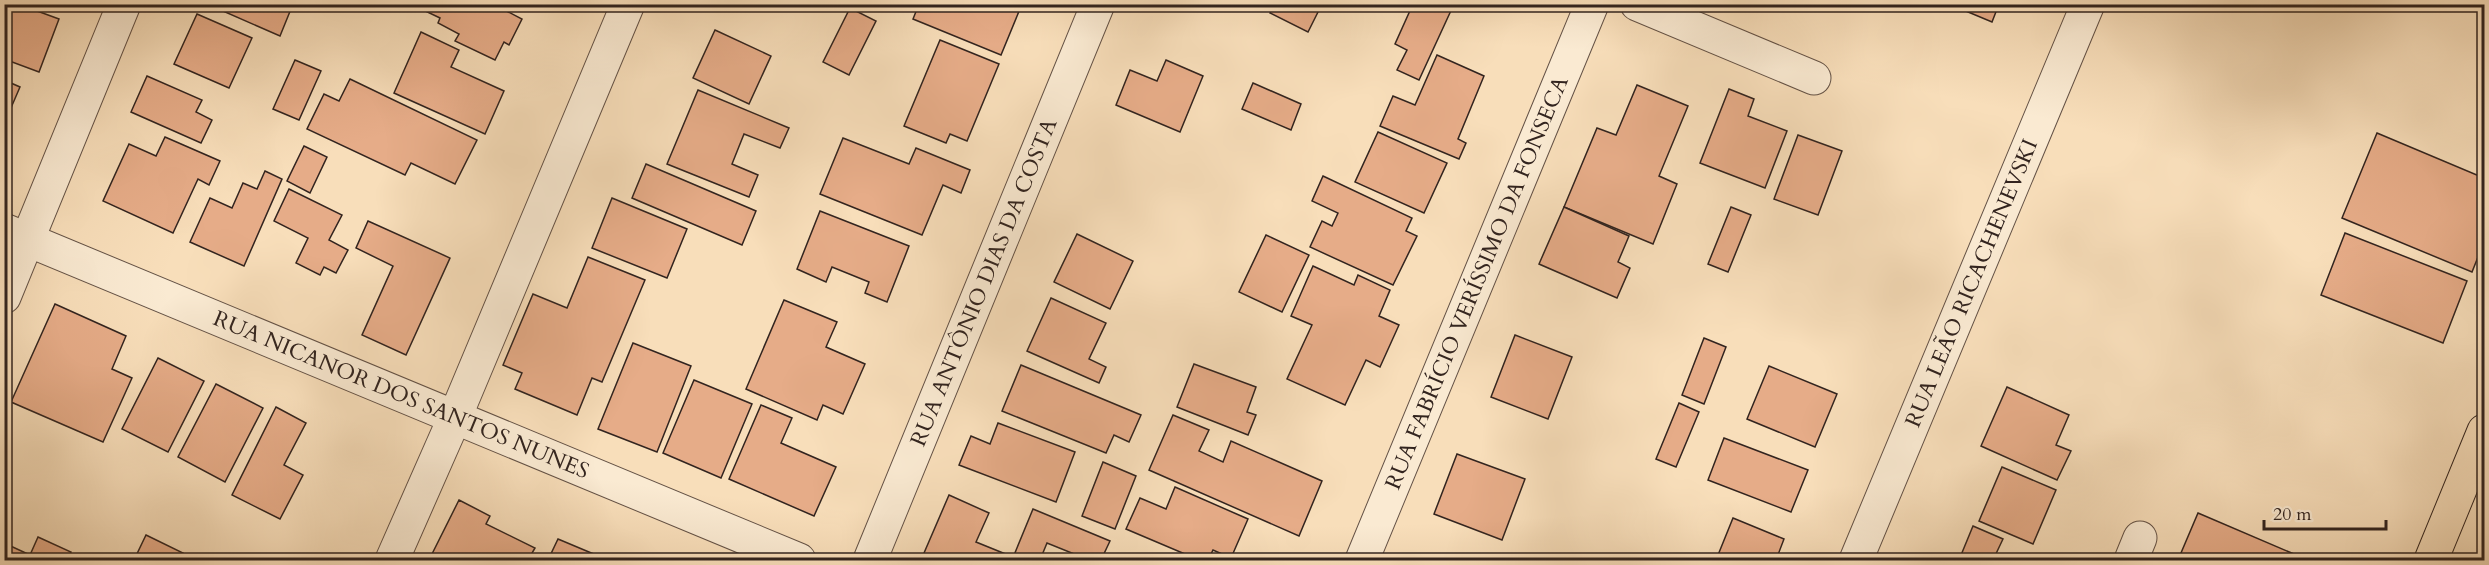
<svg xmlns="http://www.w3.org/2000/svg" width="2489" height="565" font-family="Cardo,serif">
<style>
.building{fill:#e6ac88;stroke:#32241f;stroke-width:1.5}
.lines{fill:none;stroke-linecap:round;stroke-linejoin:round}
.minor-casing{stroke:#645246;stroke-width:35}
.major-casing{stroke:#32241f;stroke-width:35}
.minor{stroke:#faead2;stroke-width:33}
.major{stroke:#f8deba;stroke-width:33}
.labels{text-anchor:middle;dominant-baseline:central;stroke-width:4.5;stroke-linejoin:round;paint-order:stroke}
.street-label{font-size:22px;fill:#32241f;stroke:#faead2}
</style>
<rect width="100%" height="100%" fill="#f8deba"/>
<filter id="stains"><feTurbulence type="fractalNoise" baseFrequency=".00333" numOctaves="4"/><feColorMatrix values="0 0 0 0 .2 0 0 0 0 .09 0 0 0 0 .02 0 0 0 .5 -.17"/></filter>
<radialGradient id="worn" r=".72"><stop offset=".6" stop-color="#630" stop-opacity="0"/><stop offset="1" stop-color="#630" stop-opacity=".3"/></radialGradient>
<g class="building">
<polygon points="4,4 18,4 59,19 39,72 4,59"/>
<polygon points="207,4 293,4 280,36"/>
<polygon points="426,4 493,4 522,19 509,45 504,42 495,60 455,41 459,34 438,23 440,18 423,10"/>
<polygon points="919,4 1022,4 1001,55 913,19"/>
<polygon points="1275,4 1322,4 1308,32 1270,13"/>
<polygon points="1413,4 1454,4 1419,80 1397,70 1407,50 1395,44"/>
<polygon points="1949,4 1999,4 1992,22"/>
<polygon points="850,8 876,21 849,75 823,62"/>
<polygon points="197,14 252,38 229,88 174,64"/>
<polygon points="715,30 771,56 749,104 693,78"/>
<polygon points="421,32 459,50 451,67 504,91 485,134 394,93"/>
<polygon points="940,40 999,64 967,141 950,134 946,143 904,126"/>
<polygon points="1437,55 1484,76 1458,139 1466,143 1459,159 1380,126 1393,96 1415,105"/>
<polygon points="295,60 321,71 299,120 273,109"/>
<polygon points="1166,60 1203,76 1180,132 1116,105 1130,70 1157,81"/>
<polygon points="147,76 202,100 196,112 212,120 201,143 131,112"/>
<polygon points="350,79 477,140 455,184 411,163 405,175 307,129 324,94 339,101"/>
<polygon points="4,80 20,87 4,124"/>
<polygon points="1253,83 1301,104 1291,130 1242,109"/>
<polygon points="1637,85 1688,106 1659,176 1677,184 1653,244 1564,207 1597,128 1616,135"/>
<polygon points="1729,89 1754,99 1748,116 1787,131 1765,188 1700,163"/>
<polygon points="698,90 789,128 780,148 744,134 732,164 758,175 749,197 667,164"/>
<polygon points="1378,132 1447,163 1424,213 1355,182"/>
<polygon points="2377,133 2484,178 2484,242 2472,272 2342,218"/>
<polygon points="1798,135 1842,151 1818,215 1774,199"/>
<polygon points="165,137 220,161 209,185 198,179 173,233 103,201 129,144 156,156"/>
<polygon points="843,138 909,164 916,148 970,170 961,193 943,185 922,235 820,194"/>
<polygon points="304,146 327,157 310,193 287,181"/>
<polygon points="646,164 756,211 742,245 632,198"/>
<polygon points="265,171 282,179 244,266 190,242 210,198 232,208 243,183 257,189"/>
<polygon points="1323,176 1412,218 1406,231 1417,236 1393,285 1310,247 1322,221 1332,226 1338,213 1312,201"/>
<polygon points="289,189 342,215 329,240 348,250 336,273 324,267 320,275 296,263 308,238 274,221"/>
<polygon points="612,198 687,229 667,278 592,248"/>
<polygon points="1564,207 1629,236 1618,262 1630,268 1617,298 1539,264"/>
<polygon points="1731,207 1751,215 1728,272 1708,264"/>
<polygon points="820,211 909,246 887,302 865,293 869,282 832,267 826,282 797,269"/>
<polygon points="368,221 450,258 406,355 362,335 393,266 356,248"/>
<polygon points="2345,233 2467,281 2443,343 2321,295"/>
<polygon points="1077,234 1133,261 1110,309 1054,282"/>
<polygon points="1266,235 1309,255 1282,312 1239,292"/>
<polygon points="588,257 645,280 602,382 592,378 577,415 515,389 522,373 503,365 533,294 567,308"/>
<polygon points="1313,266 1354,285 1358,275 1390,290 1379,316 1399,325 1380,367 1366,360 1345,405 1287,379 1312,325 1291,316"/>
<polygon points="1051,298 1106,323 1089,359 1106,367 1099,383 1027,351"/>
<polygon points="784,300 837,322 826,347 865,364 843,414 823,405 817,420 746,389"/>
<polygon points="55,304 126,336 112,369 132,378 103,442 11,402"/>
<polygon points="1515,335 1572,357 1548,419 1491,397"/>
<polygon points="1704,338 1726,347 1704,404 1682,395"/>
<polygon points="633,343 691,366 657,452 598,429"/>
<polygon points="158,358 204,381 168,452 122,429"/>
<polygon points="1194,364 1256,387 1247,412 1256,415 1248,435 1177,407"/>
<polygon points="1021,365 1141,415 1129,442 1114,435 1106,453 1002,411"/>
<polygon points="1769,366 1837,394 1815,447 1747,419"/>
<polygon points="694,380 752,404 721,478 663,453"/>
<polygon points="216,384 263,408 225,482 178,457"/>
<polygon points="2007,387 2069,415 2056,445 2071,451 2057,480 1981,446"/>
<polygon points="1679,403 1699,412 1676,467 1656,459"/>
<polygon points="761,405 792,418 781,443 836,467 814,516 729,479"/>
<polygon points="276,407 306,423 284,465 303,475 280,519 232,495"/>
<polygon points="1173,415 1209,430 1199,451 1223,462 1231,441 1322,481 1299,536 1149,470"/>
<polygon points="998,423 1075,452 1056,502 959,465 971,436 990,444"/>
<polygon points="1724,438 1808,470 1791,512 1708,480"/>
<polygon points="1457,454 1525,479 1502,540 1434,514"/>
<polygon points="1103,462 1136,476 1115,529 1082,516"/>
<polygon points="2002,467 2056,490 2033,544 1979,521"/>
<polygon points="1175,487 1248,519 1231,558 1213,550 1208,560 1199,560 1126,529 1140,498 1166,509"/>
<polygon points="949,495 989,513 976,542 1008,555 1006,560 921,560"/>
<polygon points="459,500 490,516 486,524 535,548 528,560 429,560"/>
<polygon points="1033,509 1110,541 1101,560 1089,560 1047,543 1040,560 1012,560"/>
<polygon points="2198,513 2308,560 2178,560"/>
<polygon points="1733,518 1784,539 1776,560 1716,560"/>
<polygon points="1973,526 2003,539 1993,560 1959,560"/>
<polygon points="146,535 183,553 179,560 134,560"/>
<polygon points="38,537 71,552 67,560 4,560 4,543 30,555"/>
<polygon points="558,539 608,560 548,560"/>
</g>
<g class="lines">
<g class="minor-casing">
<g id="minor">
<polyline points="1637,4 1814,78"/>
<path id="s1" d="M4,230L799,560"/>
<polyline points="4,297 124,4"/>
<polyline points="392,560 455,417 628,4"/>
<path id="s2" d="M870,560L1098,4"/>
<path id="s3" d="M1362,560L1592,4"/>
<path id="s4" d="M1856,560L2088,4"/>
<polyline points="2131,560 2140,538"/>
</g>
</g>
<g class="major-casing">
<polyline id="major" points="2431,560 2484,431"/>
</g>
<use href="#minor" class="minor"/>
<use href="#major" class="major"/>
</g>
<g class="labels">
<g class="street-label">
<text stroke="none"><textPath href="#s3" startOffset="300">RUA FABRÍCIO VERÍSSIMO DA FONSECA</textPath></text>
<text stroke="none"><textPath href="#s4" startOffset="300">RUA LEÃO RICACHENEVSKI</textPath></text>
<text stroke="none"><textPath href="#s2" startOffset="300">RUA ANTÔNIO DIAS DA COSTA</textPath></text>
<text stroke="none"><textPath href="#s1" startOffset="430">RUA NICANOR DOS SANTOS NUNES</textPath></text>
</g>
</g>
<rect width="2489" height="565" fill="none" stroke="#f8deba" stroke-width="24"/>
<rect x="6" y="6" width="2477" height="553" fill="none" stroke="#32241f" stroke-width="3"/>
<rect x="12" y="12" width="2465" height="541" fill="none" stroke="#32241f" stroke-width="1.5"/>
<path d="M2264 520v9h122v-9" fill="none" stroke="#32241f" stroke-width="3"/>
<text x="2273" y="520" font-size="18" fill="#32241f" stroke="#faead2" stroke-width="4.5" paint-order="stroke">20 m</text>
<rect width="100%" height="100%" filter="url(#stains)"/>
<rect width="100%" height="100%" fill="url(#worn)"/>
</svg>
